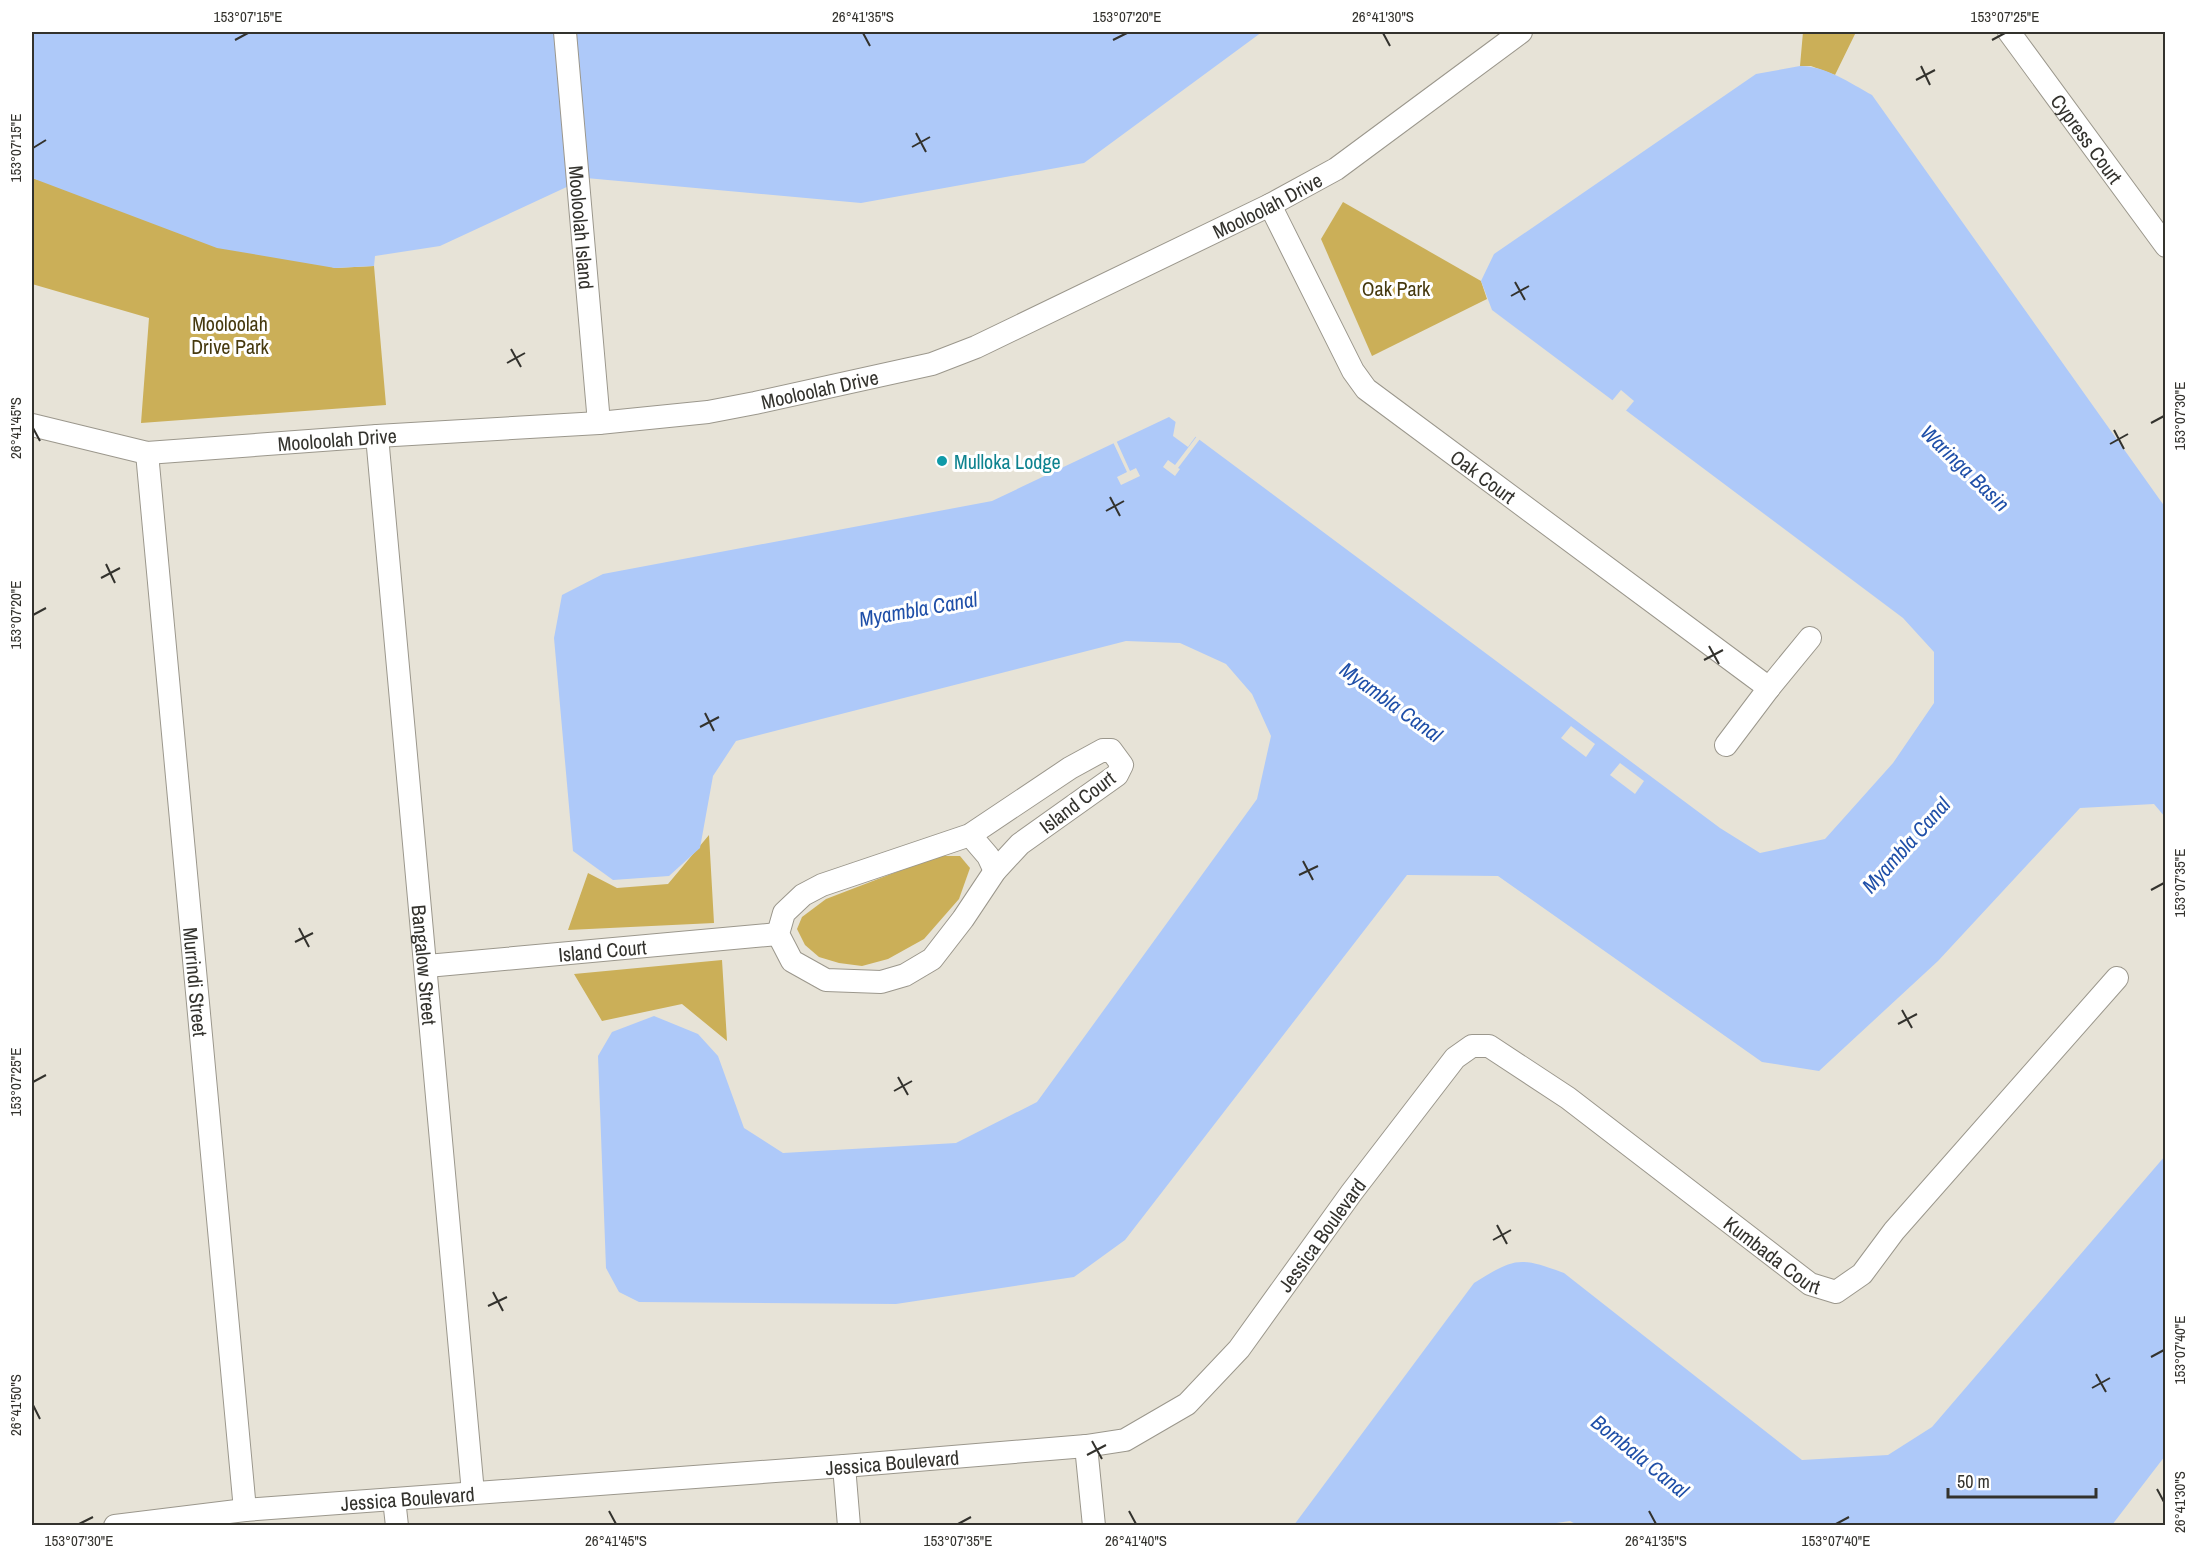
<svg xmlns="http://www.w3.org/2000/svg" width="2197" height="1557" font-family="'Archivo Narrow',sans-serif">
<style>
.green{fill:#cbaf58}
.water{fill:#aec9f9}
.pier{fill:#e7e3d7}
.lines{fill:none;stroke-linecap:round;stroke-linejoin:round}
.minor-casing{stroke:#9b978c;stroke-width:24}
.minor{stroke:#fff;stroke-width:22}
.ticks{fill:none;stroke:#33322d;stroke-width:2}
.culture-dot{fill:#0f9aa8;stroke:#fff;stroke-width:2}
.labels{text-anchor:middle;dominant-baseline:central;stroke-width:6;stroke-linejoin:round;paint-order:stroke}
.street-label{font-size:20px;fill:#33322d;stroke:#fff}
.park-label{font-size:20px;fill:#46390e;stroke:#fff}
.culture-label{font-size:20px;fill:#0d838f;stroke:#fff;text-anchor:start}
.water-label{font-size:21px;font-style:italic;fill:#1f4fa8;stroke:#fff}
.neatline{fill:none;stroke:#33322d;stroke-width:2}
.ticks-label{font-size:15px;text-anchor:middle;fill:#33322d}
</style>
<rect width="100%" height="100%" fill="#e7e3d7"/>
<g class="green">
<polygon points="1803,32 1856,32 1835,75 1811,66 1800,66"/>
<polygon points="32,178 335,268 374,266 386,405 141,423 149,318 32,284"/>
<polygon points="1343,202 1481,281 1487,299 1372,356 1321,239"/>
<polygon points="709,835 714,923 568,930 588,873 617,888 668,884"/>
<polygon points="938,856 960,856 970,868 959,899 924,939 888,959 862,966 839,963 819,957 805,945 797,929 802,917 826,899"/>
<polygon points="722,960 727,1041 682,1004 602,1021 574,974"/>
</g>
<g class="water">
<polygon points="32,32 1262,32 1084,163 861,203 586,178 440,246 375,256 374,266 335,268 217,248 32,178"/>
<path d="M1800,66C1826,66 1850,83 1872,95L2165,507V817L2154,804L2080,808L1938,961L1819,1071L1762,1062L1498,876L1407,875L1125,1240L1074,1277L896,1304L639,1302L619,1292L606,1268L598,1056L612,1032L654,1016L698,1034L718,1056L744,1128L783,1153L956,1143L1037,1102L1257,799L1271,736L1252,694L1226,664L1180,643L1126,641L736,741L713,776L700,848L669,876L613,880L573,851L554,638L562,595L603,574L992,501L1169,417L1720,828L1760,853L1825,839L1893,763L1934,703V652L1903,618L1492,310L1481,281L1494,254L1756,74Z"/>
<path d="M2165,1156V1456L2112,1525L1579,1526L1570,1521L1536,1526L1294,1525L1474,1283C1514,1258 1519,1256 1564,1273L1802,1460L1888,1455L1932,1427Z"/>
</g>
<g class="pier">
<polygon points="1621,390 1634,401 1624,413 1611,402"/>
<polygon points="1176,420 1196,436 1188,447 1173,436"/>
<polygon points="1197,436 1200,439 1178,468 1180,469 1175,476 1163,467 1168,460 1175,465"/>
<polygon points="1116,440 1130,471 1136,468 1140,476 1121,485 1117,477 1127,472 1113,442"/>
<polygon points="1571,726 1595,744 1586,757 1561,738"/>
<polygon points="1620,763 1644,781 1635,794 1610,775"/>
</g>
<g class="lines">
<g class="minor-casing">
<g id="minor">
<path id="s1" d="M565,32L599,423"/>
<path id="s2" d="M2009,32L2166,246"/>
<path id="s3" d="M1270,205L1353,371L1366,389L1769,688"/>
<path id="s4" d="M32,425L147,453L377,436L599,423L708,412L755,403L932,364L976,347L1270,205L1336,169L1521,32"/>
<path id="s5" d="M377,436L473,1493"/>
<path id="s6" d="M147,453L245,1510"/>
<polyline points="1726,745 1769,688 1810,638"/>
<polygon points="1103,750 1111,750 1122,765 1117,775 1020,844 995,871 963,919 932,959 905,975 881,982 826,980 792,961 778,934 784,913 803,895 822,885 970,835 1070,768"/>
<polyline points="970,835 988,856 995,871"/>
<path id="s7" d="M427,966L778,934"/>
<polyline points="1086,1446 1094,1526"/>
<polyline points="844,1466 849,1526"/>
<polyline points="394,1499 397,1526"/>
<path id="s8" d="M115,1526L245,1510L844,1466L1086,1446L1125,1440L1187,1404L1239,1349L1352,1192L1455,1058L1472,1046H1489L1568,1098L1810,1284L1836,1292L1862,1274L1894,1231L2117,978"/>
</g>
</g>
<use href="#minor" class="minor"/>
</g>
<path class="ticks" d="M863,33L870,46M1383,33L1390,46M235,40L248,33M1113,40L1127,33M1992,40L2005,33M1921,66L1930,85M1916,80L1935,70M916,133L926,152M912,147L930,137M33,148L46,140M1515,282L1525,300M1511,296L1529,286M511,349L521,367M507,363L525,353M2151,423L2164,416M33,428L40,441M2114,430L2124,449M2110,444L2128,434M1110,497L1120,516M1106,511L1124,501M106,564L115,583M101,578L120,568M33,615L46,608M1709,646L1719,664M1704,660L1723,650M705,713L714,731M700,727L719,717M1303,861L1313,880M1299,875L1318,866M2151,890L2164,883M299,928L309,947M295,942L313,933M1902,1010L1912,1028M1898,1024L1917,1014M898,1077L908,1095M33,1082L46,1075M894,1091L912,1081M1497,1225L1507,1244M1493,1240L1511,1230M493,1292L503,1311M488,1306L507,1297M2151,1357L2164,1350M2096,1374L2106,1392M2092,1388L2110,1378M33,1405L40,1419M1092,1441L1102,1459M1087,1455L1106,1445M2157,1489L2164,1502M609,1511L616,1524M1129,1511L1136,1524M1649,1511L1656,1524M79,1524L93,1517M958,1524L971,1517M1836,1524L1849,1517"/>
<circle class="culture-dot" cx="942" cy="461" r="6"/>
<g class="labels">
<g class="street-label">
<text stroke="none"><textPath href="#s2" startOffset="132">Cypress Court</textPath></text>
<text stroke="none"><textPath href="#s4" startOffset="1281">Mooloolah Drive</textPath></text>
<text stroke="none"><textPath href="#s1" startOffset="196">Mooloolah Island</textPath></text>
<text stroke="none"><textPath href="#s4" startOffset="795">Mooloolah Drive</textPath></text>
<text stroke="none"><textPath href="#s4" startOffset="309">Mooloolah Drive</textPath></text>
<text stroke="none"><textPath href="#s3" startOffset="354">Oak Court</textPath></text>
<text transform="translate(1077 802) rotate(-37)">Island Court</text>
<text stroke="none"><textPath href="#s7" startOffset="176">Island Court</textPath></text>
<text stroke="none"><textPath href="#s5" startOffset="531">Bangalow Street</textPath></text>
<text stroke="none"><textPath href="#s6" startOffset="531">Murrindi Street</textPath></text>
<text stroke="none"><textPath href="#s8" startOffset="1302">Jessica Boulevard</textPath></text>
<text stroke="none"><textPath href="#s8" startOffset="1914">Kumbada Court</textPath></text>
<text stroke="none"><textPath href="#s8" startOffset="780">Jessica Boulevard</textPath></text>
<text stroke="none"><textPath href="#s8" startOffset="294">Jessica Boulevard</textPath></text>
</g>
<g class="park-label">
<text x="1396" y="288">Oak Park</text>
<text x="230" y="323">Mooloolah<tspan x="230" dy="23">Drive Park</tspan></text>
</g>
<g class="culture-label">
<text x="954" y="461">Mulloka Lodge</text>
</g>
<g class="water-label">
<text transform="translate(1965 468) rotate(44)">Waringa Basin</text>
<text transform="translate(918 609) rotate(-10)">Myambla Canal</text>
<text transform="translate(1391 702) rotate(36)">Myambla Canal</text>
<text transform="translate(1906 845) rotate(-48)">Myambla Canal</text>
<text transform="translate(1640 1456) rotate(39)">Bombala Canal</text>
</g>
</g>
<rect width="2197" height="1557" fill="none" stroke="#ffffff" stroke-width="66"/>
<path d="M1948 1488v9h148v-9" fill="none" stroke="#33322d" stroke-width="3"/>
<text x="1957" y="1488" font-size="18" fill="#33322d" stroke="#ffffff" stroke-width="4.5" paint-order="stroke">50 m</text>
<rect x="33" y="33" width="2131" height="1491" class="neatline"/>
<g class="ticks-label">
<text x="248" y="22">153°07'15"E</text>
<text x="863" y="22">26°41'35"S</text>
<text x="1127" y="22">153°07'20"E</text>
<text x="1383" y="22">26°41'30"S</text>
<text x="2005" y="22">153°07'25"E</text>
<text transform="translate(16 148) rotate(-90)" y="5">153°07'15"E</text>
<text transform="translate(2180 416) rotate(-90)" y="5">153°07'30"E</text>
<text transform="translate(16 428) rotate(-90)" y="5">26°41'45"S</text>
<text transform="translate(16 615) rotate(-90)" y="5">153°07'20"E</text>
<text transform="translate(2180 883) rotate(-90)" y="5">153°07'35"E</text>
<text transform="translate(16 1082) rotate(-90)" y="5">153°07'25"E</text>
<text transform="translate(2180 1350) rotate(-90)" y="5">153°07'40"E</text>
<text transform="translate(16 1405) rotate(-90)" y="5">26°41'50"S</text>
<text transform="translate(2180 1502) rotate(-90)" y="5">26°41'30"S</text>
<text x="79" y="1546">153°07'30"E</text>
<text x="616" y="1546">26°41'45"S</text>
<text x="958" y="1546">153°07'35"E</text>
<text x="1136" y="1546">26°41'40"S</text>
<text x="1656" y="1546">26°41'35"S</text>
<text x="1836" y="1546">153°07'40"E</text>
</g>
</svg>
